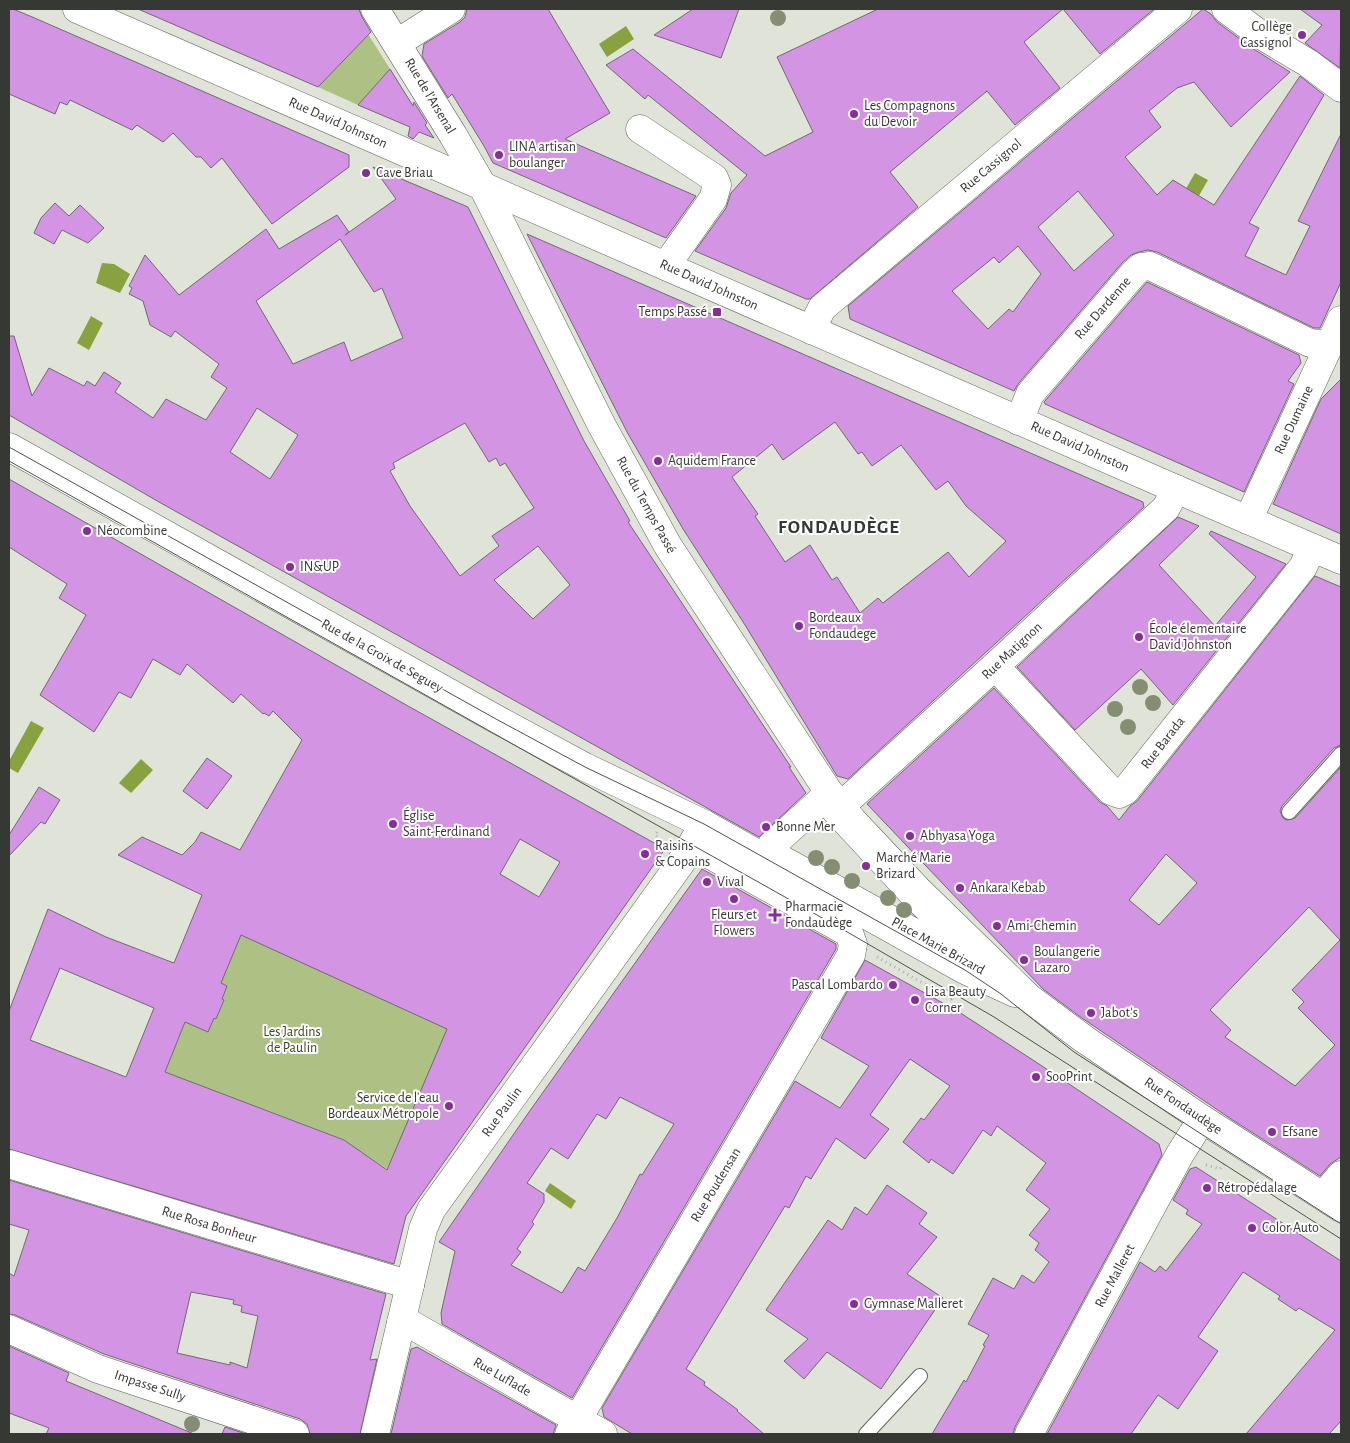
<svg xmlns="http://www.w3.org/2000/svg" width="1350" height="1443" font-family="'Alegreya Sans',sans-serif">
<style>
.green{fill:#aec185}
.water{fill:#88a23f}
.building{fill:#d394e3;stroke:#716973;fill-rule:evenodd}
.lines{fill:none;stroke-linecap:round;stroke-linejoin:round}
.lane-casing{stroke:#63675c;stroke-width:16}
.street-casing{stroke:#63675c;stroke-width:29}
.secondary-casing{stroke:#63675c;stroke-width:29}
.path{stroke:#abaea5;stroke-width:3;stroke-dasharray:1 4;stroke-linecap:butt}
.lane{stroke:#fff;stroke-width:14}
.street{stroke:#fff;stroke-width:28}
.secondary{stroke:#fff;stroke-width:28}
.tram{stroke:#4e514b;stroke-width:1}
.tree{fill:#858e72}
.poi-dot{fill:#862d9a;stroke:#fff;stroke-width:2}
.labels{text-anchor:middle;dominant-baseline:central;stroke-width:4;stroke-linejoin:round;paint-order:stroke}
.poi-label{font-size:14px;fill:#363833;stroke:#fff;text-anchor:start}
.street-label{font-size:14px;fill:#363833;stroke:#fff}
.park-label{font-size:14px;fill:#3b471e;stroke:#fff}
.district-label{font-size:19px;font-weight:bold;letter-spacing:1px;fill:#363833;stroke:#fff}
</style>
<rect width="100%" height="100%" fill="#e0e4d8"/>
<g class="green">
<polygon points="368,34 390,69 358,105 318,87"/>
<polygon points="241,935 448,1028 393,1165 389,1164 387,1169 361,1152 338,1159 345,1140 165,1072 185,1022 208,1032 214,1018 216,1019 224,1001 222,999 227,986 205,976 229,964"/>
</g>
<g class="water">
<polygon points="626,26 634,39 607,57 599,44"/>
<polygon points="1195,173 1208,180 1193,206 1180,199"/>
<polygon points="102,263 114,264 130,274 120,293 96,283"/>
<polygon points="91,316 103,323 89,350 77,343"/>
<polygon points="31,721 44,728 18,773 9,768 9,761"/>
<polygon points="141,759 153,770 131,793 119,783"/>
<polygon points="550,1183 576,1201 571,1209 545,1191"/>
</g>
<g class="building">
<polygon points="9,9 13,9 30,16 349,155 349,167 272,224 222,158 211,168 201,157 196,157 173,133 163,142 137,125 132,130 70,100 67,105 60,102 55,114 9,94"/>
<polygon points="138,9 359,9 362,17 371,32 318,87"/>
<polygon points="467,9 548,9 610,113 565,139 696,196 666,238 493,163 484,146 452,94 448,98 422,56 424,44 460,22 465,17"/>
<polygon points="693,9 739,9 721,58 654,35"/>
<polygon points="878,9 1154,9 1100,54 1063,9 1024,42 1060,88 1015,125 987,91 890,172 918,207 810,299 806,299 695,251 726,208 731,193 747,175 648,95 645,99 606,65 633,49 765,156 813,132 777,57"/>
<path d="M1203,9L1211,14L1217,22L1252,48L1290,72L1231,127L1194,82L1177,88L1149,111L1161,127L1125,157L1157,195L1173,180L1214,205L1300,76L1324,95L1249,223L1259,228L1245,256L1286,275L1310,226L1298,221L1341,134V282L1320,328H1314L1157,252L1148,250L1139,252L1131,255L1122,263L1018,384L1014,391L850,319L848,306ZM1078,191L1114,235L1074,271L1038,227ZM1018,246L1041,274L1013,312L1009,309L988,329L952,291L994,257L999,263Z"/>
<polygon points="1300,9 1341,9 1340,68 1305,43 1322,25"/>
<polygon points="390,69 413,106 414,102 427,123 425,125 434,138 419,132 413,139 408,136 410,127 358,105"/>
<path d="M373,167L468,207L584,441L630,521L628,522L791,767H789L806,793L759,837L159,502L9,415V336H14L32,396L49,368L84,386L87,381L95,386L104,372L121,383L115,392L153,418L166,399L206,420L227,388L211,377L219,364L175,331L171,337L150,325L143,301L129,294L132,288L129,286L145,255L179,295L266,229L279,249L337,215L349,232L345,235L396,199ZM340,239L374,292L382,288L403,338L351,361L344,342L293,364L256,301ZM257,408L298,435L270,479L230,452ZM465,423L489,462L496,458L500,466L505,463L534,508L492,536L499,546L460,576L410,506L390,471L395,468L393,463ZM538,546L570,585L533,619L494,580Z"/>
<polygon points="55,203 69,216 80,205 104,228 88,243 62,230 54,244 34,233 41,218"/>
<path d="M527,234L1143,502L1144,507L848,779L837,776L745,625L683,529L627,432ZM835,422L858,454L862,452L872,466L901,445L936,490L948,481L966,506L1006,541L969,577L948,552L883,603L878,598L860,613L837,577L832,580L810,545L785,562L755,516L758,514L732,477L772,444L783,460Z"/>
<polygon points="1147,282 1299,355 1301,363 1288,381 1294,384 1244,492 1045,404 1044,402"/>
<polygon points="1341,379 1341,534 1273,504 1321,399"/>
<path d="M9,479L408,706L665,849L406,1216L394,1264L9,1149V1011L48,909L106,937L174,963L202,895L118,855L142,837L182,855L195,842L201,832L240,850L302,740L273,711L269,716L264,713L263,714L241,694L233,703L187,664L180,675L153,659L131,698L119,692L94,732L40,695L86,615L59,598L67,584L9,547ZM520,839L560,862L539,897L500,874ZM241,935L447,1029L387,1170L344,1140L165,1072L185,1022L208,1032L214,1018L216,1019L224,1000L222,999L227,986L221,983ZM60,968L154,1008L126,1077L30,1040Z"/>
<polygon points="1178,517 1199,526 1159,565 1215,626 1256,577 1209,534 1211,531 1286,564 1173,705 1141,669 1075,730 1017,667"/>
<path d="M1315,576L1341,587V745L1334,748L1282,806L1280,811L1283,818L1287,820L1295,818L1341,767V1157L1330,1164L1320,1176L1231,1119L1079,1016L1043,989L867,804L994,688L1100,802L1107,806L1119,820L1130,806L1137,801ZM1166,854L1197,883L1159,925L1129,900ZM1309,907L1340,940L1292,990L1304,1002L1298,1008L1335,1045L1295,1086L1225,1037L1231,1030L1210,1010Z"/>
<polygon points="207,758 232,776 207,809 183,791"/>
<polygon points="39,787 60,800 45,824 41,822 9,856 9,835"/>
<path d="M702,869L836,944V949L572,1398L442,1324L441,1313L455,1251L439,1242L529,1112ZM620,1097L674,1124L642,1175L640,1174L617,1218L585,1271L578,1267L562,1293L511,1265L521,1252L517,1249L534,1224L532,1222L544,1202V1194L527,1183L551,1148L568,1159L597,1114L606,1119Z"/>
<polygon points="865,960 959,1012 1039,1064 1159,1144 1162,1155 1015,1427 1013,1434 932,1434 964,1380 966,1382 985,1346 983,1345 989,1335 968,1324 993,1278 1014,1289 1022,1275 1034,1283 1049,1262 1035,1250 1039,1243 1029,1235 1050,1209 1026,1190 1046,1163 997,1126 991,1136 983,1130 953,1174 931,1159 929,1163 903,1142 921,1118 924,1120 950,1086 910,1059 870,1115 889,1129 865,1159 836,1138 811,1179 806,1176 789,1208 785,1206 686,1369 705,1382 704,1385 738,1410 737,1411 764,1434 632,1434 604,1417 602,1408 795,1081 840,1108 869,1066 821,1038"/>
<polygon points="1196,1167 1341,1261 1341,1421 1329,1434 1246,1434 1335,1330 1299,1308 1296,1311 1278,1299 1280,1296 1243,1272 1198,1337 1218,1351 1178,1409 1158,1395 1131,1434 1047,1434 1140,1262 1155,1272 1160,1266 1166,1271 1202,1224 1186,1214 1188,1210 1173,1200 1190,1169"/>
<path d="M9,1180L386,1294L370,1360L377,1359L360,1434H310L307,1424L300,1419L104,1354L15,1315L9,1314V1273L14,1276L29,1230L9,1224ZM191,1292L234,1300L233,1304L242,1306L241,1312L258,1316L247,1368L230,1362V1365L177,1353Z"/>
<polygon points="887,1185 927,1213 919,1224 937,1237 907,1274 943,1298 881,1389 827,1352 804,1379 784,1361 808,1339 766,1310 828,1220 842,1230 855,1207 867,1215"/>
<polygon points="9,1346 69,1373 66,1381 194,1434 46,1434 49,1428 9,1413"/>
<polygon points="417,1347 556,1425 553,1434 391,1434 411,1349"/>
<polygon points="225,1427 246,1434 222,1434"/>
</g>
<g class="lines">
<g class="lane-casing">
<g id="lane">
<polyline points="1289,812 1341,754"/>
<polyline points="866,1434 920,1376"/>
</g>
</g>
<g class="street-casing">
<g id="street">
<polyline points="1226,9 1261,35 1308,63 1341,88"/>
<polyline points="397,43 451,9"/>
<polyline points="640,129 714,178 717,185 713,199 672,257 668,267"/>
<polyline points="811,330 822,308 1178,9"/>
<polyline points="1019,421 1030,394 1134,273 1141,267 1150,266 1310,343 1330,345"/>
<polyline points="1248,520 1341,320"/>
<polyline points="995,666 1111,791 1119,794 1125,791 1303,567 1312,548"/>
<polygon points="824,798 914,895 991,970 993,974 989,974 768,852 772,845"/>
<polyline points="841,806 995,666 1166,508 1176,489"/>
<polyline points="9,1164 410,1285"/>
<polyline points="1323,1196 1341,1175"/>
<polyline points="401,1323 412,1325 603,1434"/>
<polyline points="9,1329 98,1369 295,1434"/>
<polyline points="569,1434 851,955 853,944 849,933 693,845"/>
<polyline points="1029,1434 1180,1154 1202,1119"/>
</g>
</g>
<g class="secondary-casing">
<g id="secondary">
<polyline points="77,9 1176,489 1341,560"/>
<polyline points="375,9 453,135 482,185 601,424 668,546 828,791 853,821 919,891 1029,998 1084,1039 1202,1119 1341,1208"/>
<polyline points="9,447 496,719 585,767 704,824 965,970 1015,993"/>
<polyline points="375,1434 423,1229 431,1210 680,864 704,824"/>
</g>
</g>
<g class="path">
<polyline points="657,832 655,835 663,841"/>
<polyline points="877,957 951,999 953,995"/>
<polyline points="1206,1165 1220,1169 1224,1164"/>
</g>
<use href="#lane" class="lane"/>
<use href="#street" class="street"/>
<use href="#secondary" class="secondary"/>
<g class="tram">
<polyline points="9,447 496,719 585,767 704,824 965,970 1001,994 1074,1052 1341,1224"/>
<polyline points="9,461 849,933 994,1017 1341,1239"/>
</g>
</g>
<g class="tree">
<circle cx="778" cy="18" r="8"/>
<circle cx="1140" cy="687" r="8"/>
<circle cx="1153" cy="703" r="8"/>
<circle cx="1115" cy="709" r="8"/>
<circle cx="1128" cy="727" r="8"/>
<circle cx="816" cy="858" r="8"/>
<circle cx="832" cy="867" r="8"/>
<circle cx="852" cy="881" r="8"/>
<circle cx="888" cy="898" r="8"/>
<circle cx="904" cy="910" r="8"/>
<circle cx="192" cy="1424" r="8"/>
</g>
<g class="poi-dot">
<circle cx="1302" cy="35" r="5"/>
<circle cx="854" cy="114" r="5"/>
<circle cx="499" cy="155" r="5"/>
<circle cx="366" cy="173" r="5"/>
<rect x="712" y="307" width="10" height="10" rx="2.5"/>
<circle cx="658" cy="461" r="5"/>
<circle cx="87" cy="531" r="5"/>
<circle cx="290" cy="567" r="5"/>
<circle cx="799" cy="626" r="5"/>
<circle cx="1139" cy="637" r="5"/>
<circle cx="393" cy="824" r="5"/>
<circle cx="766" cy="827" r="5"/>
<circle cx="910" cy="836" r="5"/>
<circle cx="645" cy="854" r="5"/>
<circle cx="866" cy="866" r="5"/>
<circle cx="707" cy="882" r="5"/>
<circle cx="960" cy="888" r="5"/>
<circle cx="734" cy="899" r="5"/>
<path d="M772.5 907.5h5v5h5v5h-5v5h-5v-5h-5v-5h5z"/>
<circle cx="997" cy="926" r="5"/>
<circle cx="1024" cy="960" r="5"/>
<circle cx="893" cy="985" r="5"/>
<circle cx="915" cy="1000" r="5"/>
<circle cx="1091" cy="1013" r="5"/>
<circle cx="1036" cy="1077" r="5"/>
<circle cx="449" cy="1106" r="5"/>
<circle cx="1272" cy="1132" r="5"/>
<circle cx="1207" cy="1188" r="5"/>
<circle cx="1252" cy="1228" r="5"/>
<circle cx="854" cy="1304" r="5"/>
</g>
<g class="labels">
<g class="poi-label">
<text x="1292" y="27" text-anchor="end">Collège<tspan x="1292" dy="16">Cassignol</tspan></text>
<text x="864" y="106">Les Compagnons<tspan x="864" dy="16">du Devoir</tspan></text>
<text x="509" y="147">LINA artisan<tspan x="509" dy="16">boulanger</tspan></text>
<text x="376" y="173">Cave Briau</text>
<text x="707" y="312" text-anchor="end">Temps Passé</text>
<text x="668" y="461">Aquidem France</text>
<text x="97" y="531">Néocombine</text>
<text x="300" y="567">IN&amp;UP</text>
<text x="809" y="618">Bordeaux<tspan x="809" dy="16">Fondaudege</tspan></text>
<text x="1149" y="629">École élementaire<tspan x="1149" dy="16">David Johnston</tspan></text>
<text x="403" y="816">Église<tspan x="403" dy="16">Saint-Ferdinand</tspan></text>
<text x="776" y="827">Bonne Mer</text>
<text x="920" y="836">Abhyasa Yoga</text>
<text x="655" y="846">Raisins<tspan x="655" dy="16">&amp; Copains</tspan></text>
<text x="876" y="858">Marché Marie<tspan x="876" dy="16">Brizard</tspan></text>
<text x="717" y="882">Vival</text>
<text x="970" y="888">Ankara Kebab</text>
<text x="785" y="907">Pharmacie<tspan x="785" dy="16">Fondaudège</tspan></text>
<text x="734" y="915" text-anchor="middle">Fleurs et<tspan x="734" dy="16">Flowers</tspan></text>
<text x="1007" y="926">Ami-Chemin</text>
<text x="1034" y="952">Boulangerie<tspan x="1034" dy="16">Lazaro</tspan></text>
<text x="883" y="985" text-anchor="end">Pascal Lombardo</text>
<text x="925" y="992">Lisa Beauty<tspan x="925" dy="16">Corner</tspan></text>
<text x="1101" y="1013">Jabot's</text>
<text x="1046" y="1077">SooPrint</text>
<text x="439" y="1098" text-anchor="end">Service de l'eau<tspan x="439" dy="16">Bordeaux Métropole</tspan></text>
<text x="1282" y="1132">Efsane</text>
<text x="1217" y="1188">Rétropédalage</text>
<text x="1262" y="1228">Color Auto</text>
<text x="864" y="1304">Gymnase Malleret</text>
</g>
<g class="street-label">
<text transform="translate(430 96) rotate(59)">Rue de l'Arsenal</text>
<text transform="translate(338 123) rotate(24)">Rue David Johnston</text>
<text transform="translate(991 166) rotate(-40)">Rue Cassignol</text>
<text transform="translate(709 285) rotate(24)">Rue David Johnston</text>
<text transform="translate(1103 308) rotate(-49)">Rue Dardenne</text>
<text transform="translate(1294 420) rotate(-65)">Rue Dumaine</text>
<text transform="translate(1080 447) rotate(24)">Rue David Johnston</text>
<text transform="translate(646 505) rotate(61)">Rue du Temps Passé</text>
<text transform="translate(1012 651) rotate(-43)">Rue Matignon</text>
<text transform="translate(382 656) rotate(29)">Rue de la Croix de Seguey</text>
<text transform="translate(1163 743) rotate(-52)">Rue Barada</text>
<text transform="translate(938 946) rotate(29)">Place Marie Brizard</text>
<text transform="translate(1183 1106) rotate(34)">Rue Fondaudège</text>
<text transform="translate(502 1112) rotate(-54)">Rue Paulin</text>
<text transform="translate(716 1185) rotate(-59)">Rue Poudensan</text>
<text transform="translate(209 1225) rotate(17)">Rue Rosa Bonheur</text>
<text transform="translate(1115 1276) rotate(-62)">Rue Malleret</text>
<text transform="translate(502 1377) rotate(30)">Rue Luflade</text>
<text transform="translate(150 1386) rotate(18)">Impasse Sully</text>
</g>
<g class="park-label">
<text x="292" y="1032">Les Jardins<tspan x="292" dy="16">de Paulin</tspan></text>
</g>
<g class="district-label">
<text x="839" y="527">FONDAUDÈGE</text>
</g>
</g>
<rect width="1350" height="1443" fill="none" stroke="#363833" stroke-width="20"/>
</svg>
